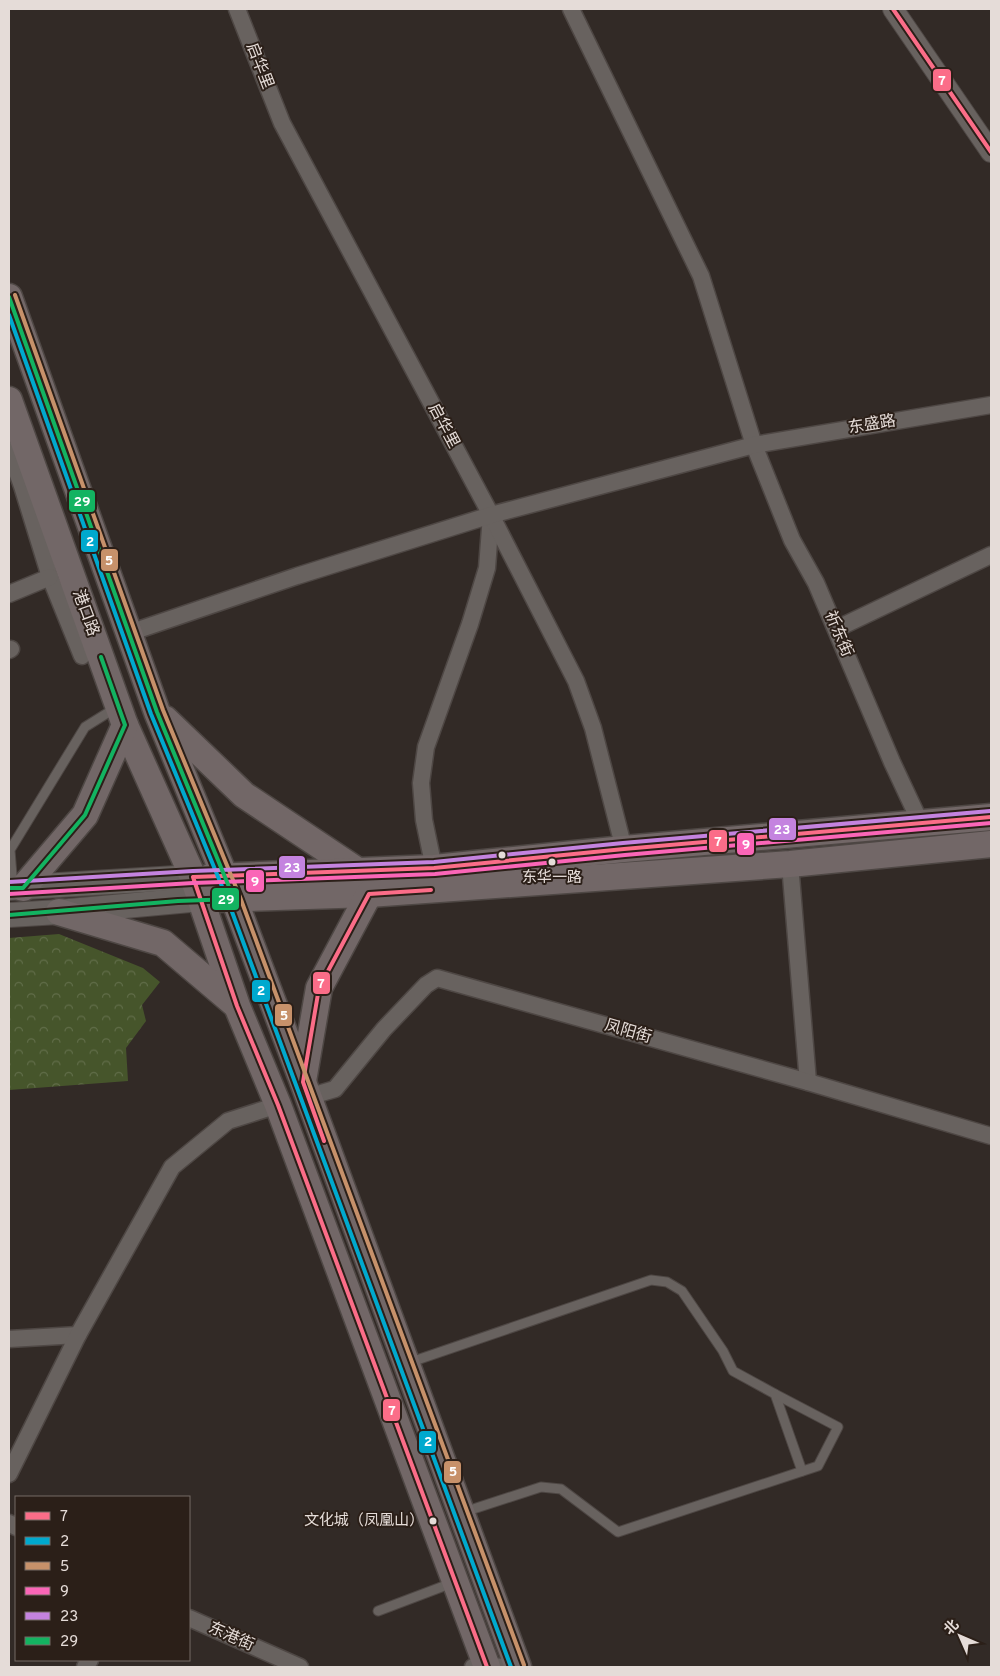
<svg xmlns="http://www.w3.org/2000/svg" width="1000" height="1676" font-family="Overpass,'Noto Sans SC',sans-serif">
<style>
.park{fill:url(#park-crowns)}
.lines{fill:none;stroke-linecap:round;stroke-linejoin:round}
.service-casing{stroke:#4e4744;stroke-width:11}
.minor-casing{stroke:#4e4744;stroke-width:19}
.tertiary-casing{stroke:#4e4744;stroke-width:22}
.secondary-casing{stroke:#4e4744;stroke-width:26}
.primary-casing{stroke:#4e4744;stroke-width:29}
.service{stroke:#68625f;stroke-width:9}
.minor{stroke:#68625f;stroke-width:16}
.tertiary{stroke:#68625f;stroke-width:20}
.secondary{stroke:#68625f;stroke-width:24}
.primary{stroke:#726767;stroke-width:26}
.bus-1-casing{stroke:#2b1f18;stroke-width:8}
.bus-2-casing{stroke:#2b1f18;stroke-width:8}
.bus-3-casing{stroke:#2b1f18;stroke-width:8}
.bus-4-casing{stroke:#2b1f18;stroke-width:8}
.bus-5-casing{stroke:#2b1f18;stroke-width:8}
.bus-6-casing{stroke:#2b1f18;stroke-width:8}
.bus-1{stroke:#fb6d88;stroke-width:4}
.bus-2{stroke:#00a9ce;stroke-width:4}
.bus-3{stroke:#c7916a;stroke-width:4}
.bus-4{stroke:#fa66b7;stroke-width:4}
.bus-5{stroke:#c483df;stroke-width:4}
.bus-6{stroke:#13b361;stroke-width:4}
.bus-dot{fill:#e5dcd8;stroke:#2b1f18;stroke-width:2}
.labels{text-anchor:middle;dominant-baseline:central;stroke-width:4;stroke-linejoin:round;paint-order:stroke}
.bus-label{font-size:15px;fill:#e5dcd8;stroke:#2b1f18}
.street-label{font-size:16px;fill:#e5dcd8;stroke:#2b1f18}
.line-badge{stroke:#2b1f18;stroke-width:2}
.badge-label{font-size:14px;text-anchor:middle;font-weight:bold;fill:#fff}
</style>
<defs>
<pattern id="park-crowns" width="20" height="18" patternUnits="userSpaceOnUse" patternTransform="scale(1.25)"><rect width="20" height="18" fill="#46552b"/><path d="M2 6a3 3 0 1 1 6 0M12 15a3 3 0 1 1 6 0" fill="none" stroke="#616d49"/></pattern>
</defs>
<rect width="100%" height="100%" fill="#322a26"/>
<polygon class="park" points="59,934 143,968 160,982 142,1005 146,1021 126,1048 128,1081 9,1090 9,938"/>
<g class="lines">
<g class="service-casing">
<g id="service">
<polyline points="13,888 10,850 85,727 117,707"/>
<polyline points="408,1363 651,1280 667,1282 682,1291 723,1351 733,1371 775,1394 802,1471"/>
<polyline points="464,1512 541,1487 561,1489 618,1532 818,1466 838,1427 775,1394"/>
<polyline points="378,1611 452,1583"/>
</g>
</g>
<g class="minor-casing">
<g id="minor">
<polyline points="237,9 282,123 491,515 487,568 470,624 426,747 421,783 424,820 434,868"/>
<polyline points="571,9 701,276 754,445 792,540 816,583 892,762 921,824"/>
<polyline points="9,450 22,486 50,577 82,656"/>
<polyline points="491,515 576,681 593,728 624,849"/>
<polyline points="9,594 50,577"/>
<polyline points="836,629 991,555"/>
<polyline points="129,633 297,576 491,515 754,445 991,405"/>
<polyline points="9,650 11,649"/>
<polyline points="790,864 808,1082"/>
<polyline points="308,1097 335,1089 384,1029 426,985 437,978 808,1082 991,1136"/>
<polyline points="9,1339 78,1335"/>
<polyline points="9,1474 78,1335 172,1167 228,1121 278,1105"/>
<polyline points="9,1523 16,1527"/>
<polyline points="189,1618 300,1667"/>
<polyline points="85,1667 90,1660"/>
<polyline points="473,1667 486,1666 510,1667"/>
</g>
</g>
<g class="tertiary-casing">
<polyline id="tertiary" points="893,9 991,152"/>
</g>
<g class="secondary-casing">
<g id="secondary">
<polyline points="9,888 193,877"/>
<polyline points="9,915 59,912 201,899"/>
</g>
</g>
<g class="primary-casing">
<g id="primary">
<polyline points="9,297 157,712 234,899 303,1082 518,1667"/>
<polyline points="9,400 125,725 193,877 237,1006 278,1105 487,1667"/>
<polyline points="165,719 244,795 358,871"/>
<polyline points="210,877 434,868 624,849 991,817"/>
<polyline points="23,888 85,815 125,725"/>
<polyline points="217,899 369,894 790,864 991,844"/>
<polyline points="59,912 163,943 236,1005"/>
<polyline points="303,1081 319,988 369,894"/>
</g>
</g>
<use href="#service" class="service"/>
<use href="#minor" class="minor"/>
<use href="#tertiary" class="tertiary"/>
<use href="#secondary" class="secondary"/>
<use href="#primary" class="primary"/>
<g class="bus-1-casing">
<g id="bus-1">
<polyline points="893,9 991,152"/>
<polyline points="324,1141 303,1082 319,988 369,894 431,890"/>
<polyline points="487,1667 278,1105 237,1006 193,877 434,868 624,849 991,817"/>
</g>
</g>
<g class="bus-2-casing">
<polyline id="bus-2" points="9,315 151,714 228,901 511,1667"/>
</g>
<g class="bus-3-casing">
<polyline id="bus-3" points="15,295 163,710 240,897 524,1665"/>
</g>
<g class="bus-4-casing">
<polyline id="bus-4" points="9,894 193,883 435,874 625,855 991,823"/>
</g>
<g class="bus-5-casing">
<polyline id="bus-5" points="9,882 193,871 434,862 623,843 990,811"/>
</g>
<g class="bus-6-casing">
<g id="bus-6">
<polyline points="9,297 157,712 234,899 178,901 9,915"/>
<polyline points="9,888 23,888 85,815 125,725 101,657"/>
</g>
</g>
<use href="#bus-1" class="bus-1"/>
<use href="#bus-2" class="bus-2"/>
<use href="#bus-3" class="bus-3"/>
<use href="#bus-4" class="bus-4"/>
<use href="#bus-5" class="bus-5"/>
<use href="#bus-6" class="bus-6"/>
</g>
<g class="bus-dot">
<circle cx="502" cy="855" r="4.5"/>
<circle cx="552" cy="862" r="4.5"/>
<circle cx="433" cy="1521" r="4.5"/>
</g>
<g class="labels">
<g class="bus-label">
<text x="552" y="878">东华一路</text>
<text x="424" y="1521" text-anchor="end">文化城（凤凰山）</text>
</g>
<g class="street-label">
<text transform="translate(259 66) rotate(69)">启华里</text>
<text transform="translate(872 425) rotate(-9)">东盛路</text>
<text transform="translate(443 426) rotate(62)">启华里</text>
<text transform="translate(85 613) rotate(70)">港口路</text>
<text transform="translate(838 634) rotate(67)">祈东街</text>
<text transform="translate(628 1032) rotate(16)">凤阳街</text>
<text transform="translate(231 1637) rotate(24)">东港街</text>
</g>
</g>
<g class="line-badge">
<rect x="932" y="68" width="20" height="24" rx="5" fill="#fb6d88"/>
<rect x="68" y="489" width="28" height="24" rx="5" fill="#13b361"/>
<rect x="80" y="529" width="19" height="24" rx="5" fill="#00a9ce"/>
<rect x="100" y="548" width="19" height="24" rx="5" fill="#c7916a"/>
<rect x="768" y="817" width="29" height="24" rx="5" fill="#c483df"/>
<rect x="708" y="829" width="20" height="24" rx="5" fill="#fb6d88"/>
<rect x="736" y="832" width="19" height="24" rx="5" fill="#fa66b7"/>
<rect x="278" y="855" width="28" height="24" rx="5" fill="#c483df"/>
<rect x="245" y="869" width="20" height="24" rx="5" fill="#fa66b7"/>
<rect x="211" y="887" width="29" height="24" rx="5" fill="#13b361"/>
<rect x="312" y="971" width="19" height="24" rx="5" fill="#fb6d88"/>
<rect x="251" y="979" width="20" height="24" rx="5" fill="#00a9ce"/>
<rect x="274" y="1003" width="19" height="24" rx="5" fill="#c7916a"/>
<rect x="382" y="1398" width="19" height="24" rx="5" fill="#fb6d88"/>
<rect x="418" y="1430" width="19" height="24" rx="5" fill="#00a9ce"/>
<rect x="443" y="1460" width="19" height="24" rx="5" fill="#c7916a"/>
</g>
<g class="badge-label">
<text x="942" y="85">7</text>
<text x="82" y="506">29</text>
<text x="90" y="546">2</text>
<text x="109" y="565">5</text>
<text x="782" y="834">23</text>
<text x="718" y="846">7</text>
<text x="746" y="849">9</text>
<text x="292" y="872">23</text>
<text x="255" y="886">9</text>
<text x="226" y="904">29</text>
<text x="321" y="988">7</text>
<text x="261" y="995">2</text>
<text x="284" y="1020">5</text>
<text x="392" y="1415">7</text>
<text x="428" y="1446">2</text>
<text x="453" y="1476">5</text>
</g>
<rect width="1000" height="1676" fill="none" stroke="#e5dcd8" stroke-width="20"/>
<rect x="15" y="1496" width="175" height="165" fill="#2b1f18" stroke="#756b65"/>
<rect x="25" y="1512" width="25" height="8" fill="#fb6d88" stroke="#756b65"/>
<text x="60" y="1521" font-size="15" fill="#e5dcd8">7</text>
<rect x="25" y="1537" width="25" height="8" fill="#00a9ce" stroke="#756b65"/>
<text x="60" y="1546" font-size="15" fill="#e5dcd8">2</text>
<rect x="25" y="1562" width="25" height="8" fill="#c7916a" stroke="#756b65"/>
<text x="60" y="1571" font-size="15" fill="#e5dcd8">5</text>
<rect x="25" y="1587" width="25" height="8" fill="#fa66b7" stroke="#756b65"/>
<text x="60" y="1596" font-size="15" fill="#e5dcd8">9</text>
<rect x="25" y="1612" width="25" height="8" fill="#c483df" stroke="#756b65"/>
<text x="60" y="1621" font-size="15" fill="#e5dcd8">23</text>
<rect x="25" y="1637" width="25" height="8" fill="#13b361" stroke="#756b65"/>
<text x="60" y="1646" font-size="15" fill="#e5dcd8">29</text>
<g transform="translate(960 1636) rotate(315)" stroke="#2b1f18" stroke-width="4" paint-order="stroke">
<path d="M0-4L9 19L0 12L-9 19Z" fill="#e5dcd8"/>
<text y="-8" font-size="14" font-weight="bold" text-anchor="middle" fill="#e5dcd8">北</text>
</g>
</svg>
